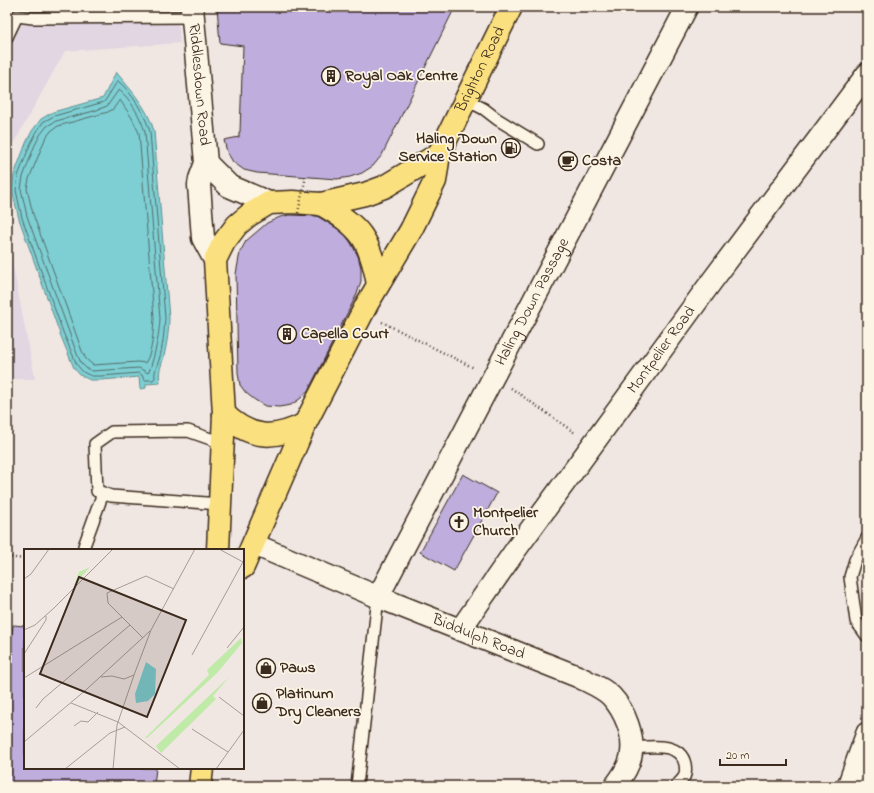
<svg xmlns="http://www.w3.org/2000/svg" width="874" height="793" font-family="'Indie Flower',sans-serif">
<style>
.built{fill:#e1d6e1}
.water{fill:#7dcfd4;stroke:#638d8b}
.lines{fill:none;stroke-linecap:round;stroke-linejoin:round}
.shore{stroke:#556c67;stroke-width:1}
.building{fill:#beaddd;stroke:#3b2a1e}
.lane-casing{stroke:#3b2a1e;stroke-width:14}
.street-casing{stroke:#3b2a1e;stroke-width:24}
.secondary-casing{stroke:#3b2a1e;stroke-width:25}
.primary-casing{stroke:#3b2a1e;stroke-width:25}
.path{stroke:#3b2a1e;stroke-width:2.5;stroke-dasharray:1 3;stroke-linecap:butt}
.lane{stroke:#fcf5e5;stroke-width:11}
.street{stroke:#fcf5e5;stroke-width:21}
.secondary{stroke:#fcf5e5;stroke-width:22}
.primary{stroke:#fbe080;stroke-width:22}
.path-bridge{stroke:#3b2a1e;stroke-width:2.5;stroke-dasharray:1 3;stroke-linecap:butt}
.labels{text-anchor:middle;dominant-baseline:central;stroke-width:3.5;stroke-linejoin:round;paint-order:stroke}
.street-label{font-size:16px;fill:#3b2a1e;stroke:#fcf5e5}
.poi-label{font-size:16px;font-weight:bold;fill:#3b2a1e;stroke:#fcf5e5;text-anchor:start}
.inset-road{fill:none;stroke:#a89b94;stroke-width:1}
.view{fill:#3b2a1e;fill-opacity:0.15;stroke:#3b2a1e;stroke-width:2}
.inset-edge{fill:none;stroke:#3b2a1e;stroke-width:2}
</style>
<rect width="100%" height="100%" fill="#f0e7e3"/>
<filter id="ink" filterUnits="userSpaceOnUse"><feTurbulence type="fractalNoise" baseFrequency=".025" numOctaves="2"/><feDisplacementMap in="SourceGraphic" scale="8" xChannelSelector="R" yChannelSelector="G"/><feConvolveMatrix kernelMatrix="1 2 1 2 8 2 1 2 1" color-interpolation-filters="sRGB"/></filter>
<g filter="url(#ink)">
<g class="built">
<polygon points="7,7 177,7 180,43 65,51 7,155"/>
<polygon points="7,236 35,379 7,379"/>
</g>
<path class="water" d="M116,72C131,90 148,108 154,131L169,318C169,331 167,343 164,356C161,368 158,370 160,383L146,384V388L140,389L139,377L101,380H90L80,375L74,368L60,334L19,219L12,190L14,175L26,143L32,131L41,119L53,112L103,98Z"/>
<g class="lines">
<g class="shore">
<path d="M118,81C131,91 146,116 150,132L165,318C164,333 163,346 159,360C157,366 154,371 155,378L153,380H144L142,375L139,373L101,376H91L83,372L77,365L63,332L22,218L16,190L18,176L30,145L36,133L43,122L54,116L104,102Z"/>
<path d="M119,90C131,99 141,118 145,132L160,319C159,337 155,354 149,372L148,373L139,368L92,371L86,368L81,363L77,354L27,216L21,189L23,177L34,147L40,135L47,126L56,121L94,111L107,106Z"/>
<path d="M120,100L132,118L139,133L154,318C153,333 153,351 145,363L138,362L93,365L86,359L82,351L33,214L27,189L29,179L45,139L51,131L58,126L108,112L113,109Z"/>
</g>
</g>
<g class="building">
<polygon points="217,7 455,7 382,155 373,166 362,173 350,177 337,179 257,173 244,170 233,162 227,152 224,140 239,137 239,132 240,132 243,46 220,43"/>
<polygon points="289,215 317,216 338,229 346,236 351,243 358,256 361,268 361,281 357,294 309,389 301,398 291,405 279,407 265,406 255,400 246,393 240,385 238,373 236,274 240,252 246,241 267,223 280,217"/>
<polygon points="463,474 497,493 454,571 420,552"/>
<polygon points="13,625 25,626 25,768 156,768 154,786 7,786 7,678"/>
</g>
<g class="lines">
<g class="lane-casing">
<g id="lane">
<polyline points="7,37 17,16 33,18 193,17"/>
<polyline points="465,99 484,109 497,119 538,144"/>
<polyline points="220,504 111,496 97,491 95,444 112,432 188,431 222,443"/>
<polyline points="867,538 855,560 850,577 856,621 867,636"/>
<polyline points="84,546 103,493"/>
<path d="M632,748C649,747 680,741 685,764C687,776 684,778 676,786"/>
<polyline points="357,786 378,597"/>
</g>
</g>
<g class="street-casing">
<g id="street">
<path id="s1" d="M253,544L378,597L579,677C590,683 602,687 611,696C625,711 635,736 631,756C629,767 622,777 615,786"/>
<path id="s2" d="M378,597L687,7"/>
<path id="s3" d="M460,630L517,548L712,281L867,74"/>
<polyline points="848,786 867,733"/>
</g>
</g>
<g class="secondary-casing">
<g id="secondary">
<path id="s4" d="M192,7L206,163L200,179L199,185L203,238L215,260"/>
<polyline points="206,163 229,186 269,203"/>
</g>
</g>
<g class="primary-casing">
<g id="primary">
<path d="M321,204C361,226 370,240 378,284"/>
<path d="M224,414C250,439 274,440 305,424"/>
<polyline points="218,550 224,414 215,260 224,242 237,225 249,215 269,203 293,202 321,204 365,194 384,187 439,154"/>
<path id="s5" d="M243,567L305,424L367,304L411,230L435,181L439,154L511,7"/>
<polyline points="200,786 202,768"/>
</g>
</g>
<g class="path">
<polyline points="382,322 474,368"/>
<polyline points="511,388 575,433"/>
<polyline points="7,557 25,559"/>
</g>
<use href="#lane" class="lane"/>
<use href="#street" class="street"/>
<use href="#secondary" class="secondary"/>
<use href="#primary" class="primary"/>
<polyline class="path-bridge" points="298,213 306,176"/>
</g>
</g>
<defs>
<g id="building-ring" transform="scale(1)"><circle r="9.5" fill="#fcf5e5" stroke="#3b2a1e" stroke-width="1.5"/><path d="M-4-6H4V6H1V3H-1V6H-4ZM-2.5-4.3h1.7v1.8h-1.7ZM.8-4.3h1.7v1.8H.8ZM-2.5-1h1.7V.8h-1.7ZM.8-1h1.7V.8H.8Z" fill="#3b2a1e"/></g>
<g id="fuel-ring" transform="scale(1)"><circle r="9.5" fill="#fcf5e5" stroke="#3b2a1e" stroke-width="1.5"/><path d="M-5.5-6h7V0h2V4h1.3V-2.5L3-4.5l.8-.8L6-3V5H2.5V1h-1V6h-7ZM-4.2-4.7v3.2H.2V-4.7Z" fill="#3b2a1e"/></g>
<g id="cafe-ring" transform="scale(1)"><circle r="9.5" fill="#fcf5e5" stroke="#3b2a1e" stroke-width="1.5"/><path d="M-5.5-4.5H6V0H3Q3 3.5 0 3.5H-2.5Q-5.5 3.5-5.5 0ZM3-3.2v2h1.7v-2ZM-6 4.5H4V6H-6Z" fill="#3b2a1e"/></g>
<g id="church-ring" transform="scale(1)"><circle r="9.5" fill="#fcf5e5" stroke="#3b2a1e" stroke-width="1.5"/><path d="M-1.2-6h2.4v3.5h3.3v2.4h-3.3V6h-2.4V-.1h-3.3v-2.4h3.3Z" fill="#3b2a1e"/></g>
<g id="shop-ring" transform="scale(1)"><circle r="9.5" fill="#fcf5e5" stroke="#3b2a1e" stroke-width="1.5"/><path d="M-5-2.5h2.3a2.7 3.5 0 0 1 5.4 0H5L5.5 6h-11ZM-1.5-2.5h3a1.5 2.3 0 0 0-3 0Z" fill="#3b2a1e"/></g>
</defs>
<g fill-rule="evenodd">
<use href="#building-ring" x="331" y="76"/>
<use href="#fuel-ring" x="511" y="148"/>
<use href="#cafe-ring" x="568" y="161"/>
<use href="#building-ring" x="287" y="334"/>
<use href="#church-ring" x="459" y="522"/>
<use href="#shop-ring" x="266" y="668"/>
<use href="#shop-ring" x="262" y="703"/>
</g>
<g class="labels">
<g class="street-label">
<text stroke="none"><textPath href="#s5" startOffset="553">Brighton Road</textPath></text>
<text stroke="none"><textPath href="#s4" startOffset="78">Riddlesdown Road</textPath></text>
<text stroke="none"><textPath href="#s2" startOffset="333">Haling Down Passage</textPath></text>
<text stroke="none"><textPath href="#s3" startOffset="345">Montpelier Road</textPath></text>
<text stroke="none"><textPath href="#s1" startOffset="244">Biddulph Road</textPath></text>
</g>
<g class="poi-label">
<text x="345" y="76">Royal Oak Centre</text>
<text x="497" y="139" text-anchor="end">Haling Down<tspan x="497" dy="18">Service Station</tspan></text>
<text x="582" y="161">Costa</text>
<text x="301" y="334">Capella Court</text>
<text x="473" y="513">Montpelier<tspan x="473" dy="18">Church</tspan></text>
<text x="280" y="668">Paws</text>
<text x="276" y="694">Platinum<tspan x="276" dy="18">Dry Cleaners</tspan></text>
</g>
</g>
<g transform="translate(24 549)">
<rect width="220" height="220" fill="#f0e7e3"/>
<path d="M66,18L51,35L50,36L55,23ZM217,89L218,94L193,124L123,189H121L185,126L183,121ZM205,128L189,147L192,150L137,204L132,197Z" fill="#bfeaa7"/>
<path d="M122,113L132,120L131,145L124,152L112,154L111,145Z" fill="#7dcfd4"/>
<path class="inset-road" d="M195,0L219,13M0,30L7,25L25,0M0,81L11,76L30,59L89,0M119,89L84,54L83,44L122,27L150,40M203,99L220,78M0,105L22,71V67M168,106L220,11M77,128L88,127L100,130L110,126L127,81L171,0M0,129L98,68M195,148L220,167M47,154L94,173L156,220M12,159L19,150L106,76M50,177L57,172L64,173L74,163M168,180L204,203M0,193L63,140L126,82M41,220L86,184L101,178M89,220L93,176L110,126M192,220L220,181"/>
<path class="view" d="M55,28L162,71L123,168L16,125Z"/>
<rect width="220" height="220" class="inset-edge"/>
</g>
<rect width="874" height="793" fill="none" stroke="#fcf5e5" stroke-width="24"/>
<rect x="12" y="12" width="850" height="769" fill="none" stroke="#3b2a1e" stroke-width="1.5" filter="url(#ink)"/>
<path d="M720 759v6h66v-6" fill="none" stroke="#3b2a1e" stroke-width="2"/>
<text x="726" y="759" font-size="12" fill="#3b2a1e" stroke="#fcf5e5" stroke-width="3" paint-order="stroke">20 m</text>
</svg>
